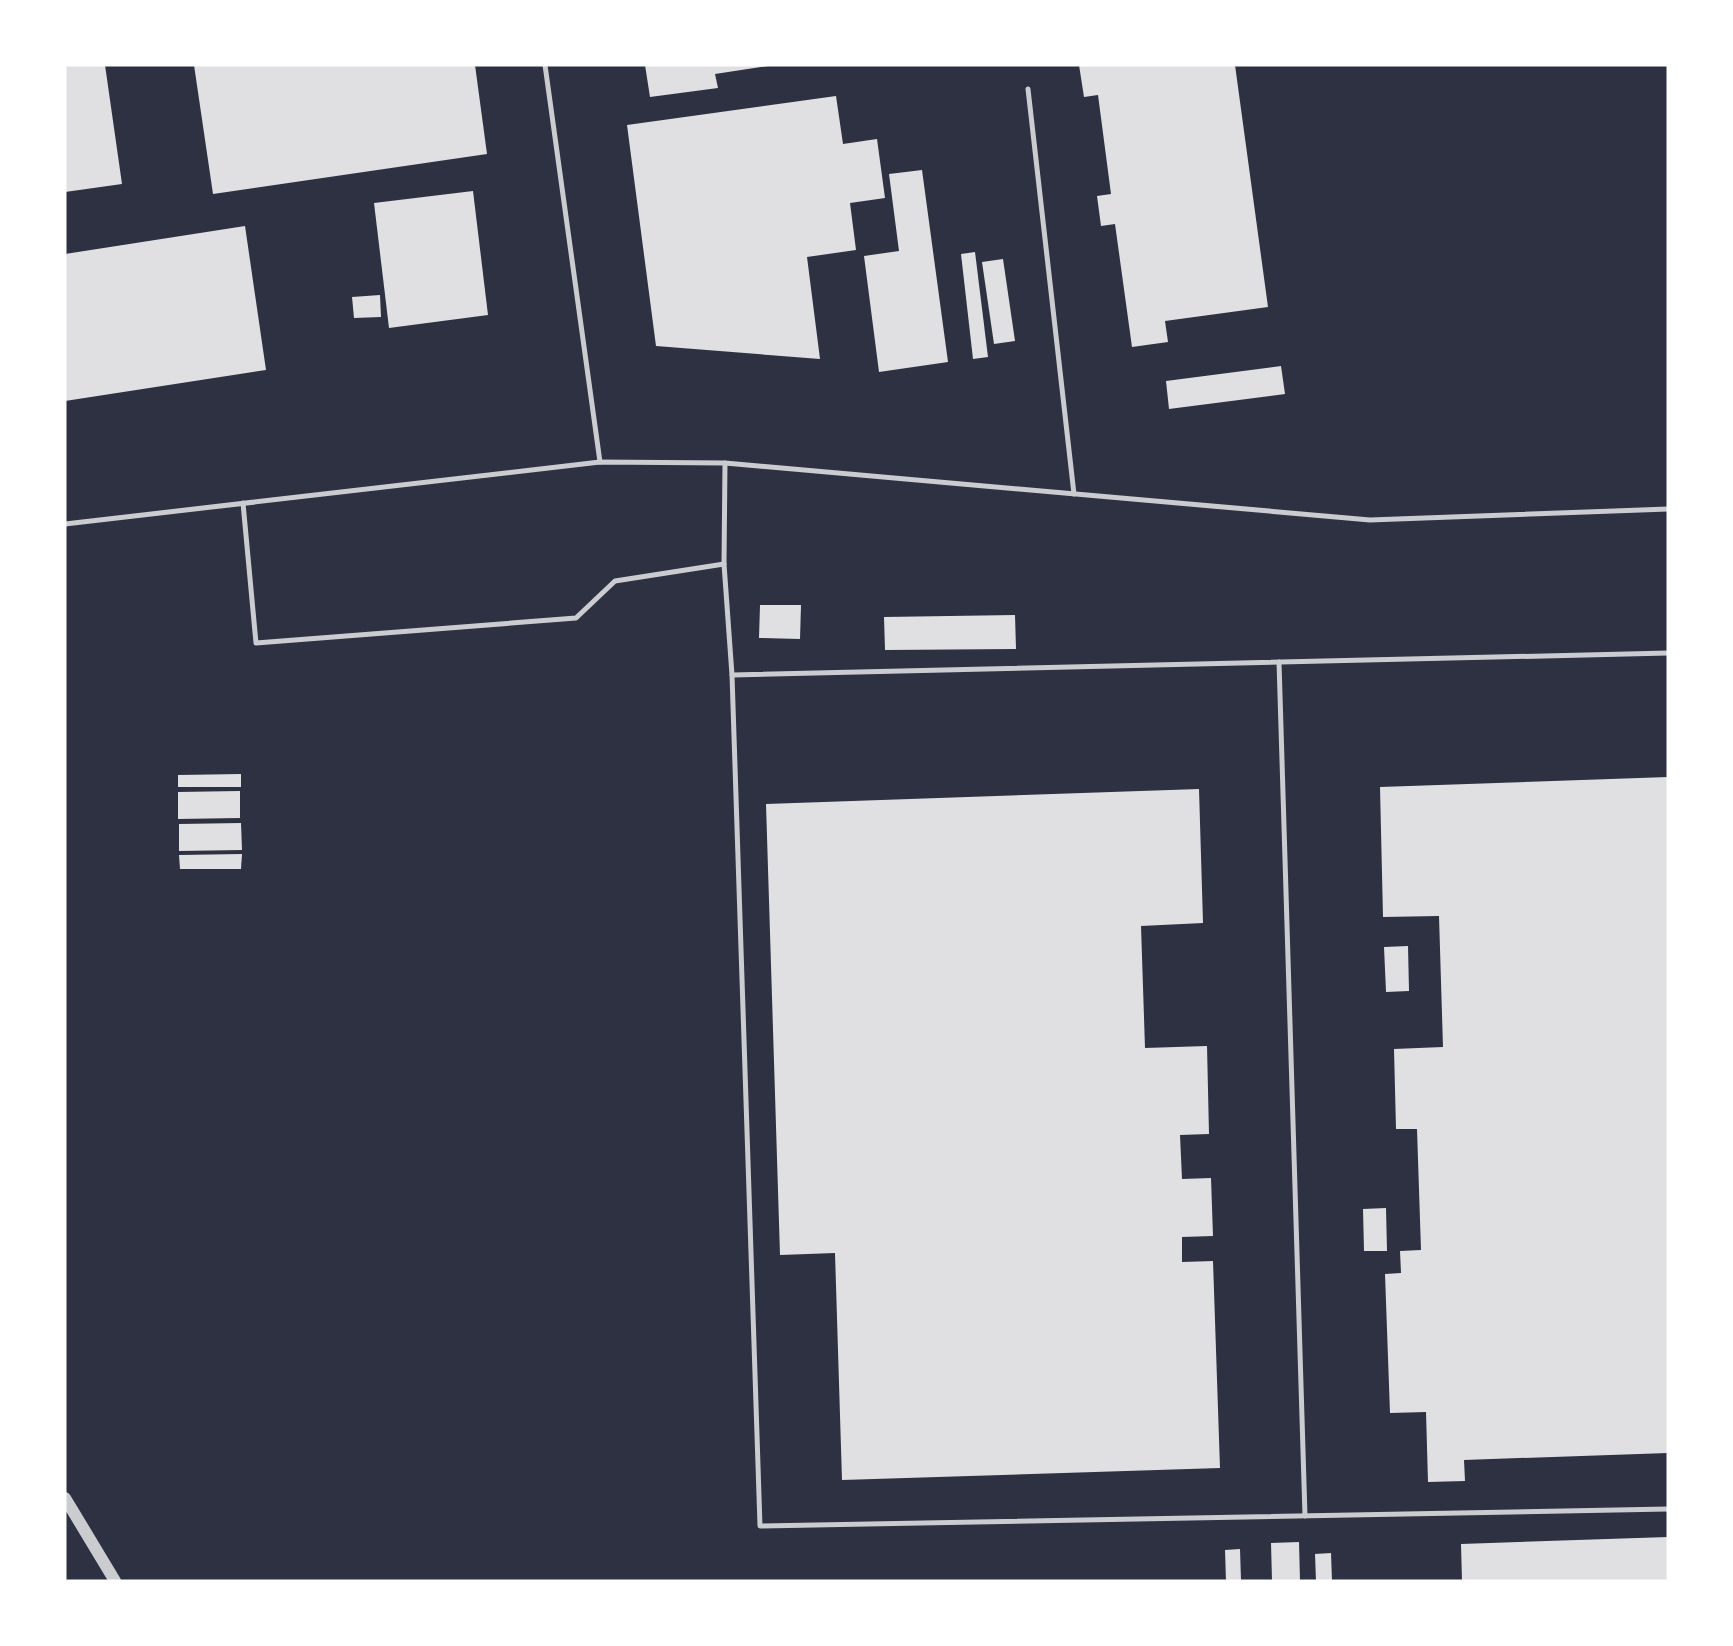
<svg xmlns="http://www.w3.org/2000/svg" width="1733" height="1646" font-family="Roboto,sans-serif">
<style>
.building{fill:#e0e0e3}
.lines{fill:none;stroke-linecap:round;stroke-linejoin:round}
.service{stroke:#caccd0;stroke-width:5}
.tertiary{stroke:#caccd0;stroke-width:12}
</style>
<rect width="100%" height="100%" fill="#2d3142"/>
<g class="building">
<polygon points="65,65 105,65 122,184 65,192"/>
<polygon points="194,65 475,65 487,154 213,194"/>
<polygon points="645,65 768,65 768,66 715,74 718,88 650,97"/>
<polygon points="1079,65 1235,65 1268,307 1165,321 1168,342 1132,347 1115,224 1101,226 1097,196 1111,194 1098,95 1084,97"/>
<polygon points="836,96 843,144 877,139 885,198 850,203 856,250 807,257 820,359 656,346 627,125"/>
<polygon points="922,170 948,362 879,372 864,256 899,251 889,174"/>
<polygon points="473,191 488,315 389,328 374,203"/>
<polygon points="245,226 266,370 65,401 65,254"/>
<polygon points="975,252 988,357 973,359 961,254"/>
<polygon points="1003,259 1015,341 994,344 982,262"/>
<polygon points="380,295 381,317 354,318 352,297"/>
<polygon points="1281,366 1285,394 1169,409 1166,381"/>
<polygon points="760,605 801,605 800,639 759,638"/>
<polygon points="1015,615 1016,649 885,650 884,617"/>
<polygon points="241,774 241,787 178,787 178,775"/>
<polygon points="1668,777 1668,1453 1464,1460 1465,1481 1428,1482 1426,1412 1390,1413 1385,1274 1401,1273 1400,1251 1421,1250 1417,1129 1396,1129 1394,1049 1443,1047 1439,916 1383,917 1380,787"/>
<polygon points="1199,789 1203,923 1141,926 1145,1048 1207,1046 1209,1134 1180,1135 1182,1179 1211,1178 1213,1236 1182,1237 1182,1262 1213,1261 1220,1468 842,1480 835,1253 780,1255 766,804"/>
<polygon points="240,791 240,818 178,819 178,792"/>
<polygon points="241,823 242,850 179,851 179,824"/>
<polygon points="242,854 241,869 180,869 179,855"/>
<polygon points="1408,946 1409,991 1386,992 1384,947"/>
<polygon points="1386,1208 1387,1251 1364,1251 1363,1209"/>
<polygon points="1668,1537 1668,1581 1462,1581 1461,1544"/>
<polygon points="1299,1542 1300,1581 1272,1581 1271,1543"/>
<polygon points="1240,1549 1241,1581 1226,1581 1225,1550"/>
<polygon points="1331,1553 1332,1581 1316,1581 1315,1554"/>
</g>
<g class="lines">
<g class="service">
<polyline points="545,65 600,462"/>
<polyline points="1028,89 1074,494"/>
<polyline points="725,463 724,564 732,675 760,1526 1668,1509"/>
<polyline points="243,503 256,643 576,618 615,581 724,564"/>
<polyline points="65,524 600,462 725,463 1370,520 1668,509"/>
<polyline points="1279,662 1305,1516"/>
<polyline points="732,675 1668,653"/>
</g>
<polyline class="tertiary" points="65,1498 115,1581"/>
</g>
<rect width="1733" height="1646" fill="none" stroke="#ffffff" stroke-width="133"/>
</svg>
